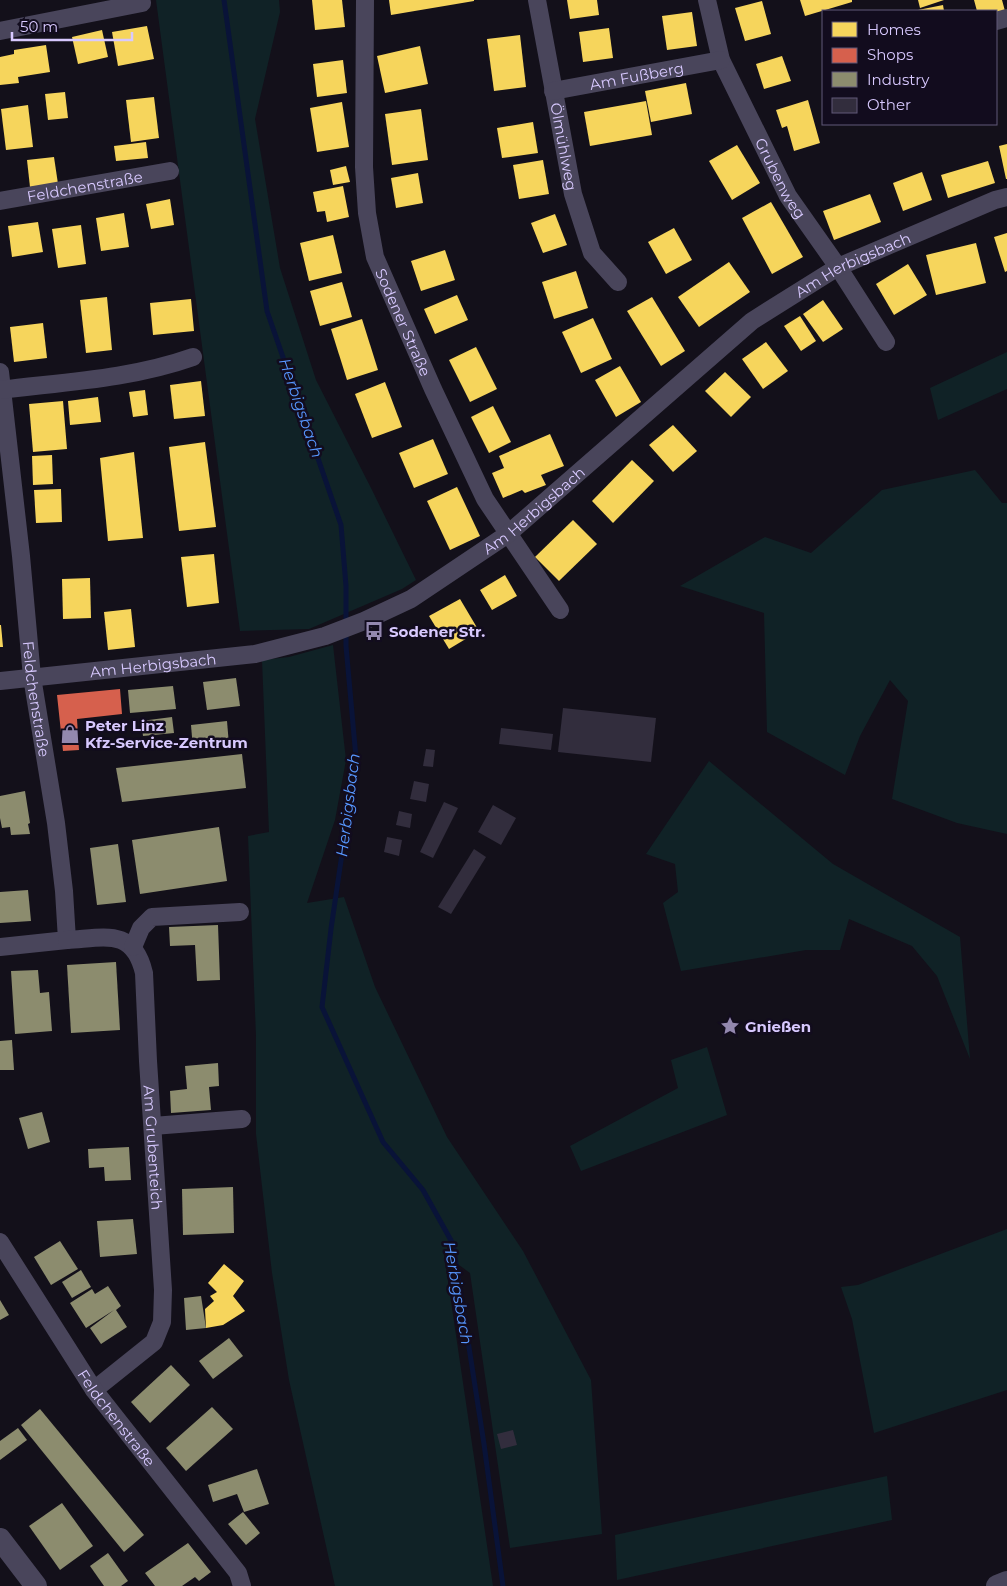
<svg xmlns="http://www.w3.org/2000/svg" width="1007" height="1586" font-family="Montserrat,sans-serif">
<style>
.green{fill:#102226}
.homes{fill:#f6d55c}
.shops{fill:#d6604d}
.industry{fill:#8c8c6e}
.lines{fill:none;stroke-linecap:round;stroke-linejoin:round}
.stream{stroke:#091338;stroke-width:5}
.building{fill:#322d3d}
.minor{stroke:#49455b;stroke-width:18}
.tertiary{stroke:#49455b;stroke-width:22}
.labels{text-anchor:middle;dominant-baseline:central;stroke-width:5;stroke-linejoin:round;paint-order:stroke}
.street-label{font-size:15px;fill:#d8c9ff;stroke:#120c1e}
.poi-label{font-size:15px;font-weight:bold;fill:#d8c9ff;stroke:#120c1e;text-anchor:start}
.water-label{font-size:16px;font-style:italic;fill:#5797ff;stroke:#120c1e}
</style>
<rect width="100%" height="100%" fill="#13101a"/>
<g class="green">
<polygon points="156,0 279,0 280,12 255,119 280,268 316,380 372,490 416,580 402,589 309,629 240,631"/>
<polygon points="1007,352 1007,389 938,420 930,388"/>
<polygon points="975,470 1002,503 1007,503 1007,834 957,823 892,799 908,701 890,680 860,736 845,775 767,732 764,613 680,586 765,537 811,553 882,490"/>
<polygon points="333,645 346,760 335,820 307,903 344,897 375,987 447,1137 523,1251 591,1380 602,1534 510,1548 470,1273 444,1254 493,1586 335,1586 289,1380 272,1273 256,1134 256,1036 248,836 269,832 262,660 289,657"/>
<polygon points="709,761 833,864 960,937 970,1059 937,976 912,946 849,919 840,950 806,950 681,971 663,903 678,892 675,864 646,854"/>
<polygon points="707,1047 727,1115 581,1171 570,1146 678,1088 671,1060"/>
<polygon points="1007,1229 1007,1390 874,1433 852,1319 841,1287 858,1285"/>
<polygon points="887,1476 892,1520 617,1580 615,1535"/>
</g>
<g class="homes">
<polygon points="312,0 342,0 345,27 315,30"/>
<polygon points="389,0 474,0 474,1 391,15"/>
<polygon points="567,0 597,0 599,15 570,19"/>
<polygon points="800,0 852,0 852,2 805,16"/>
<polygon points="918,0 944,0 920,8"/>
<polygon points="974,0 1002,0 1005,11 996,14 996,11 977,11"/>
<polygon points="762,1 771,34 745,41 735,8"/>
<polygon points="943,5 944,11 918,11 918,10"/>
<polygon points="692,12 697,46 667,50 662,16"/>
<polygon points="147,26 154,59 118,66 112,32"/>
<polygon points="609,28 613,58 583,62 579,32"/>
<polygon points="102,30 108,57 78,64 72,37"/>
<polygon points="520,35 526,87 494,91 487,39"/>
<polygon points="46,45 50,72 18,77 19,83 0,85 0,57 14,54 14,50"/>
<polygon points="420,46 428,84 385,93 377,56"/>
<polygon points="782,56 791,81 764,89 756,64"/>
<polygon points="343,60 347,93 317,97 313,64"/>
<polygon points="686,83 692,114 651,122 645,91"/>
<polygon points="65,92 68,118 48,120 45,94"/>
<polygon points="154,97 159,138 131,142 126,100"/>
<polygon points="808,100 820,143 794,151 787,126 782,128 776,110"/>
<polygon points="646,101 652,135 590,146 584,112"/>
<polygon points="342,102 349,147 317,152 310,108"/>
<polygon points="28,105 33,147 6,150 1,109"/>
<polygon points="421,109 428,160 392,165 385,114"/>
<polygon points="533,122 538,153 502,158 497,128"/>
<polygon points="146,142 148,158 116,161 114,146"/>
<polygon points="1007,144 1007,179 1006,179 999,146"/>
<polygon points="737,145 760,183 732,200 709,161"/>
<polygon points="54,157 58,184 30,187 27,160"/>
<polygon points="543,160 549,194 519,199 513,165"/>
<polygon points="988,161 995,183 948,198 941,175"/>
<polygon points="346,166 350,182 333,185 330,170"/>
<polygon points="922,172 932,200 903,211 893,183"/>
<polygon points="418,173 423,203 396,208 391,178"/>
<polygon points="343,186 349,217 327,222 325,211 317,212 313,192"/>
<polygon points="870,194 881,222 834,240 823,211"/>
<polygon points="170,199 174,225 151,229 146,204"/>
<polygon points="771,202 803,257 772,274 742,218"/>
<polygon points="124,213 129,247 101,251 96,218"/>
<polygon points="555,214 567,245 543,253 531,223"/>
<polygon points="38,222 43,252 12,257 8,226"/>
<polygon points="81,225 86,264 58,268 52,229"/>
<polygon points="674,228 692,260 666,274 648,242"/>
<polygon points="1007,233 1007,271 1005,272 994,237"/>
<polygon points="333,235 342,273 309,281 300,243"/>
<polygon points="976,243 986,283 936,295 926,255"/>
<polygon points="445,250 455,280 421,291 411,261"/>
<polygon points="729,262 750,292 699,327 678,297"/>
<polygon points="908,264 927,295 894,315 876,284"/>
<polygon points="576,271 588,308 554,319 542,282"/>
<polygon points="342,282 352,317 320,326 310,291"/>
<polygon points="457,295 468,320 435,334 424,309"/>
<polygon points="107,297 112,350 86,353 80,300"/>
<polygon points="652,297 685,351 661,366 627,311"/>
<polygon points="191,299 194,331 153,335 150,303"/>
<polygon points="823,300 843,329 823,342 803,314"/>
<polygon points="800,316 816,341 801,351 784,326"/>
<polygon points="593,318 612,359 581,373 562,332"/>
<polygon points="362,319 378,370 347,380 331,329"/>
<polygon points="43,323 47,358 14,362 10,327"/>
<polygon points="766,342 788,371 763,389 742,359"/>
<polygon points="476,347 497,389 470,402 449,360"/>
<polygon points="620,366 641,402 616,417 595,380"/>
<polygon points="725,372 751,397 731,417 705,391"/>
<polygon points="201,381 205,416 174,419 170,385"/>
<polygon points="385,382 402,427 372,438 355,394"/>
<polygon points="145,390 148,415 133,417 129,392"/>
<polygon points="98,397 101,422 70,425 68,401"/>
<polygon points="63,401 67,449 33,452 29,404"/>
<polygon points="493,406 511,442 489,453 471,417"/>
<polygon points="673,425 697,451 673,472 649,445"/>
<polygon points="550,434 564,466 541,475 546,485 525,493 522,490 503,498 492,473 504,468 499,456"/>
<polygon points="433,439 448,474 414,488 399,453"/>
<polygon points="205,442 216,527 179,531 169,447"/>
<polygon points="134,452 143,538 108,541 100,458"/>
<polygon points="52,455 53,484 33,485 32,456"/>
<polygon points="632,460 654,481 613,523 592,501"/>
<polygon points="457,487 480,536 450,550 427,501"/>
<polygon points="61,489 62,522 36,523 34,490"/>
<polygon points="573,520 597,544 559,581 535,557"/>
<polygon points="214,554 219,603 187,607 181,557"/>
<polygon points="505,575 517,596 492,610 480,590"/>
<polygon points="90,578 91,618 63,619 62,579"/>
<polygon points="460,599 479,631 449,649 429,616"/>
<polygon points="131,609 135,647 108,650 104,612"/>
<polygon points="0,625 1,625 3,647 0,647"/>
<polygon points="224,1264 244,1281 233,1296 245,1311 223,1325 206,1328 205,1309 214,1301 210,1296 217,1292 208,1283"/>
</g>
<polygon class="shops" points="120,689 122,714 77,719 79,750 63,751 57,695"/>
<g class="industry">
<polygon points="236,678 240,706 207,710 203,682"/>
<polygon points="173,686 176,709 130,713 128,690"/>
<polygon points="172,717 174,733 143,736 141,721"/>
<polygon points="227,721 229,745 193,749 191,725"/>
<polygon points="242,754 246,788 122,802 116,768"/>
<polygon points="25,791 30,823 28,824 30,834 11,835 10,827 2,828 0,818 0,796"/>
<polygon points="219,827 227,881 140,894 132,840"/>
<polygon points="118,844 126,902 97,905 90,848"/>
<polygon points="28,890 31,921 0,923 0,892"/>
<polygon points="218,925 220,980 197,981 195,945 170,946 169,927"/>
<polygon points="116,962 120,1030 71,1033 67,965"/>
<polygon points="38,970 40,993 49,992 52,1031 15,1034 11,971"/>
<polygon points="12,1040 14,1070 0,1070 0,1041"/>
<polygon points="218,1063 219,1086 209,1087 211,1110 171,1113 170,1091 187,1089 185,1066"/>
<polygon points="42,1112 50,1142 28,1149 19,1118"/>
<polygon points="129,1147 131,1180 105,1181 104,1167 89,1168 88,1149"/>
<polygon points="233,1187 234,1233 183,1235 182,1189"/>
<polygon points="133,1219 137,1254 100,1257 97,1221"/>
<polygon points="60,1241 78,1269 51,1285 34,1257"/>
<polygon points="81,1270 91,1287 72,1298 62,1282"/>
<polygon points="108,1286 121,1306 116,1310 127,1327 101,1344 90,1328 114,1310 86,1328 70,1303 92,1289 95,1294"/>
<polygon points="201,1296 206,1328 186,1330 184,1298"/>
<polygon points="0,1300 9,1315 0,1320"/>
<polygon points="229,1338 243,1356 213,1379 199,1361"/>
<polygon points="171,1365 190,1385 150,1423 131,1402"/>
<polygon points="212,1407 233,1429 186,1471 166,1448"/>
<polygon points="40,1409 144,1535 124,1552 21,1425"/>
<polygon points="18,1428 27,1440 0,1460 0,1441"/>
<polygon points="257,1469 269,1504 244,1512 237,1494 213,1502 208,1485"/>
<polygon points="62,1503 93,1546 60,1570 29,1526"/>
<polygon points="243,1512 260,1533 246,1545 228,1524"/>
<polygon points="188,1543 211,1572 199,1581 195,1577 182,1586 155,1586 145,1573"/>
<polygon points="108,1553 128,1581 121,1586 104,1586 90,1566"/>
</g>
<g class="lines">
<polyline class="stream" points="224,0 267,311 341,525 346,586 346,646 356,758 331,929 322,1007 383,1142 423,1190 453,1244 484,1444 503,1586"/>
</g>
<g class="building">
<polygon points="563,708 656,718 651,762 558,752"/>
<polygon points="501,728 553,734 551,750 499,744"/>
<polygon points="426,749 435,750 433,767 423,766"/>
<polygon points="414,781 429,784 426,802 410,799"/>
<polygon points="444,802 458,808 433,858 420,852"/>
<polygon points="493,805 516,818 501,845 478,832"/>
<polygon points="399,811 412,814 410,828 396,825"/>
<polygon points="387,837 402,840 399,856 384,852"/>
<polygon points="474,849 486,857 451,914 438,907"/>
<polygon points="513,1430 517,1445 501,1449 497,1434"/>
</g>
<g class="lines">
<g class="minor">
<path id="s1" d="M365,0L364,167L367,213L375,257L433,389L485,499L560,610"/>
<path id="s2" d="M537,0L573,194L592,253L618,282"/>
<path id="s3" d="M707,0L721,60L788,196L838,267L886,342"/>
<polyline points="996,21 1007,18"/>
<polyline points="0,31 142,3"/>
<path id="s4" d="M553,91L721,60"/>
<path id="s5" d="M0,201L170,171"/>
<path id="s6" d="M0,372L21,556L32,677L56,823L64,891L67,940L0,947"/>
<path d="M0,390C64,382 131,379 193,357"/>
<path id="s7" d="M0,681L255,654L325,636L364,621L411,599L508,534L752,321L838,267L995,200L1007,197"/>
<path id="s8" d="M67,940C104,938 133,927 144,973L148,1061L163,1290L162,1322L154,1342L94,1390"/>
<polyline points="133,947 141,928 152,917 240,912"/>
<polyline points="153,1126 242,1119"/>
<path id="s9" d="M0,1242L94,1390L238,1573L242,1586"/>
</g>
<g class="tertiary">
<polyline points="0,1539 36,1586"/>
<polyline points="997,1586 1007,1582"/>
</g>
</g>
<defs>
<g id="bus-bare" transform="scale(1.5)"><path d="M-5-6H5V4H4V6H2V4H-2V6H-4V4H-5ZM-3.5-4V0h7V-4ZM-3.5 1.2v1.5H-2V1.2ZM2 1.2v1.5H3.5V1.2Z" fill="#9388af" stroke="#120c1e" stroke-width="2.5" paint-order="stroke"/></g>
<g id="shop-bare" transform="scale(1.5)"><path d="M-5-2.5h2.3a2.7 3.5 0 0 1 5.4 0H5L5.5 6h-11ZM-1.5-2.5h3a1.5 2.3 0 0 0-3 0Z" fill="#9388af" stroke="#120c1e" stroke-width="2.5" paint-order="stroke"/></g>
<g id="sight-bare" transform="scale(1.5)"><path d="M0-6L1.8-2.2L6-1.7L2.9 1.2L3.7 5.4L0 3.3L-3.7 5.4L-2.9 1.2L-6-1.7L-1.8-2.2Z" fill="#9388af" stroke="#120c1e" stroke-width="2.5" paint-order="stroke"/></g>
</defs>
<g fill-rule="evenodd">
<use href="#bus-bare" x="374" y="631"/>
<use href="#shop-bare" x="70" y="734"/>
<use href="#sight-bare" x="730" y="1026"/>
</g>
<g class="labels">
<g class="street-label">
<text stroke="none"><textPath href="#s4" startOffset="85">Am Fußberg</textPath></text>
<text stroke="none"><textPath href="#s2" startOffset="149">Ölmühlweg</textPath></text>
<text stroke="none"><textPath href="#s3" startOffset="194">Grubenweg</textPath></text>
<text stroke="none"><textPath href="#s5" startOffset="86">Feldchenstraße</textPath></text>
<text stroke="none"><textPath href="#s7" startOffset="979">Am Herbigsbach</textPath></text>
<text stroke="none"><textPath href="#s1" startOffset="329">Sodener Straße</textPath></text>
<text stroke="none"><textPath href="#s7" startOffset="574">Am Herbigsbach</textPath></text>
<text stroke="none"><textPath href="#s7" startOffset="154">Am Herbigsbach</textPath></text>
<text stroke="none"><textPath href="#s6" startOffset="329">Feldchenstraße</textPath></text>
<text stroke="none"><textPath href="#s8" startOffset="271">Am Grubenteich</textPath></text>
<text stroke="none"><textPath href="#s9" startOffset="211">Feldchenstraße</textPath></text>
</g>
<g class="poi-label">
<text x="389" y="631">Sodener Str.</text>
<text x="85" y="725">Peter Linz<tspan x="85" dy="17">Kfz-Service-Zentrum</tspan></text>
<text x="745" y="1026">Gnießen</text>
</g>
<g class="water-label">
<text transform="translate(301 408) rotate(71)">Herbigsbach</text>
<text transform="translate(348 805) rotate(-83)">Herbigsbach</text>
<text transform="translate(458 1293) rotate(80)">Herbigsbach</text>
</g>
</g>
<rect x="822" y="10" width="175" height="115" fill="#120c1e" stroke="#615878"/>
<rect x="832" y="22" width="25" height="15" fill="#f6d55c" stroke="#615878"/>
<text x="867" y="35" font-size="15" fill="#d8c9ff">Homes</text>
<rect x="832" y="48" width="25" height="15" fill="#d6604d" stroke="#615878"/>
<text x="867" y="60" font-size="15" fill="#d8c9ff">Shops</text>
<rect x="832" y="72" width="25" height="15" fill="#8c8c6e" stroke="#615878"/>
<text x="867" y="85" font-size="15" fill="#d8c9ff">Industry</text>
<rect x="832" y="98" width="25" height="15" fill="#322d3d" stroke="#615878"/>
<text x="867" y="110" font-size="15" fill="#d8c9ff">Other</text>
<path d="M12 32v8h120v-8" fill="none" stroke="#d8c9ff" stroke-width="2.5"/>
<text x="20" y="32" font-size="15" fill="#d8c9ff" stroke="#120c1e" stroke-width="4" paint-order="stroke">50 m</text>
</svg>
